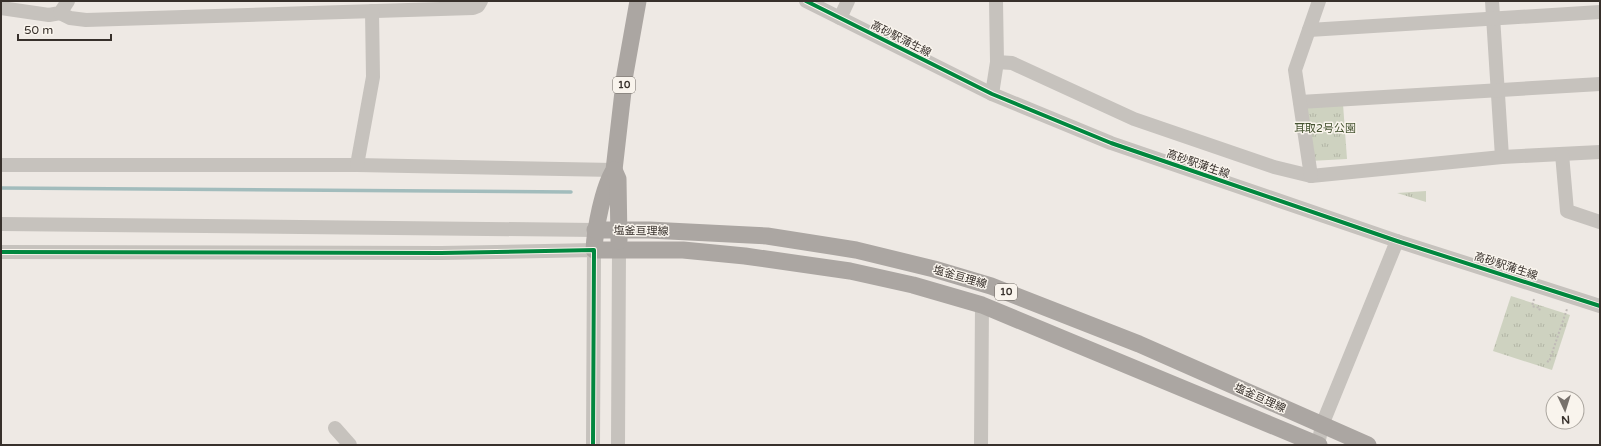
<svg xmlns="http://www.w3.org/2000/svg" width="1601" height="446" font-family="'Varela Round','Noto Sans JP',sans-serif">
<style>
.park{fill:url(#park-tufts)}
.lines{fill:none;stroke-linecap:round;stroke-linejoin:round}
.stream{stroke:#a2bcbc;stroke-width:3.5}
.path{stroke:#bfbab6;stroke-width:2;stroke-dasharray:2 2;stroke-linecap:butt}
.minor{stroke:#c6c2bd;stroke-width:14}
.major{stroke:#aba6a2;stroke-width:17}
.cycleway-casing{stroke:#f9f4ed;stroke-width:6}
.cycleway{stroke:#00873e;stroke-width:4}
.labels{text-anchor:middle;dominant-baseline:central;stroke-width:3;stroke-linejoin:round;paint-order:stroke}
.shield{fill:#f9f4ed;stroke:#716b65;stroke-width:1}
.shield-label{font-size:10px;font-weight:bold;fill:#37302b}
.street-label{font-size:11px;fill:#37302b;stroke:#f9f4ed}
.park-label{font-size:11px;fill:#455331;stroke:#f9f4ed}
</style>
<defs>
<pattern id="park-tufts" width="24" height="20" patternUnits="userSpaceOnUse"><rect width="24" height="20" fill="#ced2c0"/><path d="M3 7l-1-3M5 7V3M7 7l1-3M15 17l-1-3M17 17v-4M19 17l1-3" fill="none" stroke="#b2b5a5"/></pattern>
</defs>
<rect width="100%" height="100%" fill="#eee9e4"/>
<g class="park">
<polygon points="1343,104 1347,159 1310,161 1303,107"/>
<polygon points="1426,191 1426,202 1397,193"/>
<polygon points="1511,296 1570,315 1552,370 1493,351"/>
</g>
<g class="lines">
<polyline class="stream" points="1,188 571,192"/>
<g class="path">
<polyline points="1534,299 1532,306 1540,308 1539,311"/>
<polyline points="1547,361 1549,362 1567,309"/>
</g>
<g class="minor">
<polyline points="806,1 992,94 1111,143 1397,241 1600,306"/>
<polyline points="1492,1 1502,157"/>
<polyline points="1,8 49,15 60,13 68,1"/>
<polyline points="60,13 70,18 86,20 473,8 478,6 481,1"/>
<polyline points="840,18 848,1"/>
<polyline points="1309,30 1600,12"/>
<polyline points="997,62 1012,63 1134,119 1274,167 1311,176 1502,157 1600,152"/>
<polyline points="992,94 997,62 996,1"/>
<polyline points="1300,102 1600,84"/>
<polyline points="1562,154 1567,211 1600,222"/>
<polyline points="1,165 357,165 614,170"/>
<polyline points="357,165 373,77 372,11"/>
<polyline points="1311,176 1295,70 1319,1"/>
<polyline points="1,224 595,230"/>
<polyline points="1,252 441,253 594,250 593,445"/>
<polyline points="335,428 350,445"/>
<polyline points="618,445 619,250"/>
<polyline points="981,445 982,305"/>
<polyline points="1318,445 1322,425 1397,241"/>
</g>
<g class="major">
<path d="M638,1L625,74L614,170C603,187 595,229 594,250H683L745,256L850,271L913,285L982,305L1319,445"/>
<polyline points="614,170 618,179 619,241"/>
<polyline points="595,230 649,230 767,236 856,250 934,269 991,286 1139,344 1368,445"/>
</g>
<g class="cycleway-casing">
<g id="cycleway">
<polyline points="806,1 992,94 1111,143 1397,241 1600,306"/>
<polyline points="1,252 441,253 594,250 593,445"/>
</g>
</g>
<use href="#cycleway" class="cycleway"/>
</g>
<g class="labels">
<g class="shield">
<rect x="613" y="77" width="22" height="16" rx="3"/>
<rect x="995" y="284" width="22" height="16" rx="3"/>
</g>
<g class="shield-label">
<text x="624" y="85">10</text>
<text x="1006" y="292">10</text>
</g>
<g class="street-label">
<text transform="translate(901 39) rotate(27)">高砂駅蒲生線</text>
<text transform="translate(1198 164) rotate(19)">高砂駅蒲生線</text>
<text transform="translate(641 231) rotate(1)">塩釜亘理線</text>
<text transform="translate(1506 266) rotate(18)">高砂駅蒲生線</text>
<text transform="translate(960 277) rotate(16)">塩釜亘理線</text>
<text transform="translate(1260 398) rotate(24)">塩釜亘理線</text>
</g>
<g class="park-label">
<text x="1325" y="128">耳取2号公園</text>
</g>
</g>
<rect width="1601" height="446" fill="none" stroke="#37302b" stroke-width="4"/>
<g transform="translate(1565 410) rotate(176)"><circle r="19" fill="#f9f4ed" stroke="#aba69f"/>
<path d="M0-3L7 15L0 10L-7 15Z" fill="#77716c"/>
<text y="-6" font-size="11" font-weight="bold" text-anchor="middle" fill="#37302b">N</text>
</g>
<path d="M18 34v6h93v-6" fill="none" stroke="#37302b" stroke-width="2"/>
<text x="24" y="34" font-size="12" fill="#37302b" stroke="#f9f4ed" stroke-width="3" paint-order="stroke">50 m</text>
</svg>
